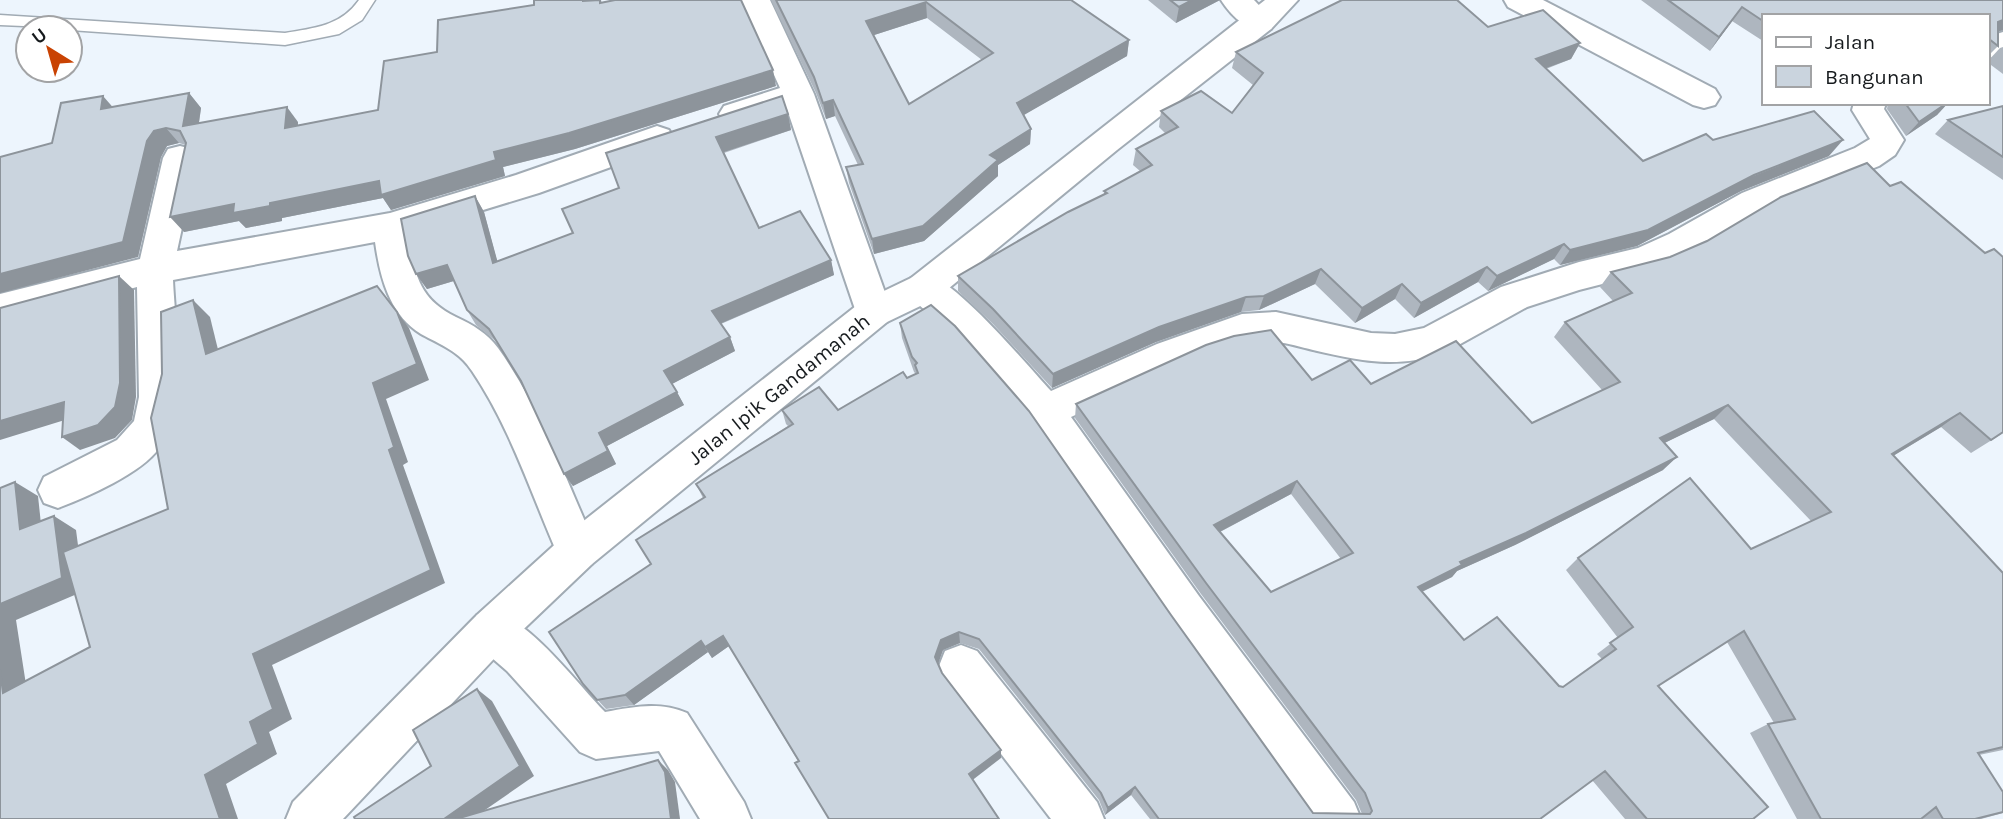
<svg xmlns="http://www.w3.org/2000/svg" width="2003" height="819" viewBox="0 0 2003 819" font-family="Karla,sans-serif">
<style>
.lines{fill:none;stroke-linecap:round;stroke-linejoin:round}
.lane-casing{stroke:#a1abb4;stroke-width:3}
.street-casing{stroke:#a1abb4;stroke-width:4}
.secondary-casing{stroke:#a1abb4;stroke-width:4}
.lane{fill:#fff;fill-rule:evenodd}
.street{fill:#fff;fill-rule:evenodd}
.secondary{fill:#fff;fill-rule:evenodd}
.wall{fill:#aeb6bf;fill-rule:evenodd}
.shaded-wall{fill:#8d949b}
.building{fill:#cad4de;stroke:#8d949b;stroke-width:2;fill-rule:evenodd}
.labels{text-anchor:middle;dominant-baseline:central;stroke-width:6;stroke-linejoin:round;paint-order:stroke}
.street-label{font-size:21px;fill:#161a1d;stroke:#fff}
</style>
<rect width="100%" height="100%" fill="#edf5fd"/>
<g class="lines">
<g class="lane-casing">
<path id="lane" d="M359,0H375L362,20L339,34L285,45L70,30V28L0,25V15L285,33C314,28 341,26 359,0Z"/>
</g>
<g class="street-casing">
<g id="street">
<polygon points="740,0 770,0 814,94 892,312 887,322 874,327 861,322 856,312 787,109 735,125 724,122 719,114 724,106 780,88"/>
<path d="M1221,0H1254L1275,22L1271,29C1250,35 1232,17 1221,0Z"/>
<polygon points="1504,0 1543,0 1715,89 1720,97 1715,105 1704,108 1693,105 1508,7"/>
<polygon points="2003,32 2003,54 1987,59 1987,37"/>
<path d="M1854,103H1886L1884,109L1904,140L1895,155L1879,166L1766,211L1693,254L1657,270L1579,290L1527,307L1444,353C1395,369 1362,361 1313,350C1301,347 1288,343 1276,342C1224,337 1121,394 1071,417L1199,596L1354,802L1361,819H1308L1169,624L1031,423L958,339L911,298L906,288L911,278C917,276 922,274 927,275C956,280 1028,366 1051,391L1157,344L1242,314L1276,312L1371,333L1395,334L1424,328L1501,287L1579,262L1638,248L1669,234L1742,193L1855,148L1870,139L1852,110Z"/>
<path d="M657,126L669,130L673,138L669,146L539,193L408,233C415,273 417,298 456,317C473,325 487,333 498,348C542,410 567,483 598,551L592,564L577,570L562,564C533,500 512,430 472,371C459,351 441,345 421,334C389,314 380,277 375,242L173,280C175,329 189,407 159,448C142,473 87,497 58,508L44,503L38,490L44,477L117,440L134,421L139,397L137,287L0,324V294L140,259L163,158L168,149L180,146L192,149L197,158L177,251L390,213L516,175Z"/>
<path d="M492,609C535,626 573,679 605,712C633,707 659,701 687,713L744,802L751,819H700L659,751L596,759L580,752L507,671L477,645L470,630L477,615Z"/>
<polygon points="961,645 977,651 1097,802 1104,819 1051,819 945,681 939,666 945,651"/>
</g>
</g>
<g class="secondary-casing">
<polygon id="secondary" points="1265,0 1298,0 1271,29 1117,150 937,298 887,322 592,564 507,645 343,819 286,819 293,802 477,615 562,538 861,302 911,278"/>
</g>
<use href="#lane" class="lane"/>
<use href="#street" class="street"/>
<use href="#secondary" class="secondary"/>
</g>
<g class="wall">
<polygon points="601,0 602,3 776,86 575,149 503,167 505,176 391,210 383,198 282,218 282,221 246,228 239,221 184,232 186,145 179,143 167,146 161,157 138,257 52,143 113,107 189,93 201,108 199,123 298,122 298,125 378,110 437,52"/>
<path d="M771,0H1071L1129,40L1127,56L1023,115L1031,129L1030,144L998,165V176L924,241L874,254L849,183L846,167L858,165L835,116L826,119L816,93ZM927,18L982,60L909,104L874,35Z"/>
<polygon points="1148,0 1220,0 1176,23"/>
<polygon points="1641,0 2003,0 2003,30 1998,32 1998,46 1987,57 1987,16 1763,16 1763,41 1732,21 1710,51"/>
<polygon points="1488,27 1580,43 1571,59 1546,69 1643,161 1713,140 1829,156 1741,191 1637,246 1560,265 1554,259 1488,291 1478,282 1414,318 1395,299 1355,323 1315,284 1259,310 1241,312 1156,342 1052,388 993,324 958,291 958,276 1104,195 1104,191 1140,171 1133,165 1136,149 1166,134 1159,127 1161,111 1232,113 1253,85 1232,68 1236,52"/>
<polygon points="2003,47 2003,74 1987,62 2000,48"/>
<polygon points="1888,103 1948,103 1937,115 1906,136 1887,109"/>
<polygon points="2003,106 2003,180 1935,134 1948,120"/>
<polygon points="788,114 791,130 724,153 759,228 831,260 834,275 721,324 730,337 735,351 672,384 684,405 607,446 616,464 573,486 564,474 521,381 497,342 476,325 467,310 454,281 427,289 416,274 475,196 484,212 497,261 573,233 619,188"/>
<path d="M1670,257L2003,433L1971,453L1941,427L1893,456L2003,573V750L1979,755L2003,792V813L1981,819H1797L1750,733L1768,724L1774,723L1727,642L1658,686L1753,819H1625L1592,780L1540,819H1150L1131,795L1105,815L1099,800L979,649L960,643L943,650L938,663L942,673L1001,750V758L798,761L729,646L712,658L708,652L634,705L606,709L583,684L651,564L703,498L696,484L788,426L786,424L782,410H838L916,374L914,372L902,338L900,323L1171,615L1313,813L1362,814L1356,800L1201,594L1075,418L1076,404L1312,380L1371,384L1532,423L1602,390L1554,337L1565,322L1613,301L1600,287L1611,272ZM1714,419L1811,521L1751,549L1578,558L1566,570L1618,638L1597,654L1602,659L1563,687L1559,686L1464,640L1422,592L1452,577L1457,571L1515,545L1663,470L1664,443ZM1291,494L1341,559L1271,592L1220,532Z"/>
</g>
<g class="shaded-wall">
<polygon points="1192,0 1220,0 1176,23 1179,7"/>
<polygon points="926,2 927,18 868,37 866,21"/>
<polygon points="1742,7 1732,21 1710,51 1719,37"/>
<polygon points="2003,20 2003,30 1987,35 1998,22"/>
<polygon points="1129,40 1127,56 1017,119 1017,103"/>
<polygon points="1580,43 1571,59 1527,75 1536,59"/>
<polygon points="773,70 776,86 575,149 503,167 505,176 391,210 383,198 282,218 282,221 246,228 239,221 184,232 170,217 234,204 270,203 494,152"/>
<polygon points="189,93 201,108 196,142 183,126"/>
<polygon points="103,96 117,112 101,109"/>
<polygon points="833,100 835,116 826,119 823,103"/>
<polygon points="1947,103 1948,103 1937,115 1906,136 1919,122"/>
<polygon points="287,107 298,122 297,143 285,128"/>
<polygon points="788,114 791,130 721,153 716,137"/>
<polygon points="166,128 179,143 167,146 161,157 138,257 0,293 0,274 147,141 154,131"/>
<polygon points="1031,129 1030,144 998,165 998,176 924,241 874,254 872,239 990,155"/>
<polygon points="1843,140 1829,156 1741,191 1637,246 1560,265 1570,250"/>
<polygon points="475,196 484,212 502,278 493,263"/>
<polygon points="1564,244 1554,259 1488,291 1497,276"/>
<polygon points="831,260 834,275 717,325 712,311"/>
<polygon points="447,265 457,280 427,289 416,274"/>
<polygon points="1487,267 1478,282 1414,318 1421,303"/>
<polygon points="1321,269 1315,284 1259,310 1264,296"/>
<polygon points="119,276 134,290 136,397 132,420 115,438 80,450 62,437"/>
<polygon points="1402,284 1395,299 1355,323 1362,308"/>
<polygon points="1246,297 1241,312 1156,342 1052,388 1053,374 1159,327"/>
<polygon points="193,300 210,317 223,370 206,354"/>
<polygon points="397,312 409,328 429,380 386,399 408,462 403,465 445,583 272,665 292,719 269,732 277,754 226,784 238,819 220,819 205,775 250,722 253,654 389,450 373,383"/>
<polygon points="730,337 735,351 670,385 664,371"/>
<polygon points="677,392 684,405 607,446 616,464 573,486 564,474 599,433"/>
<polygon points="64,402 81,415 0,440 0,421"/>
<polygon points="1728,405 1714,419 1646,452 1660,438"/>
<polygon points="1960,413 1941,427 1873,468 1892,454"/>
<polygon points="1677,457 1663,470 1515,545 1457,571 1452,577 1409,598 1418,587 1460,562"/>
<polygon points="1297,481 1291,494 1210,537 1214,525"/>
<polygon points="15,482 38,496 43,543 20,529"/>
<polygon points="54,516 76,530 84,591 16,620 29,704 3,693 0,670 0,604"/>
<polygon points="959,632 960,643 943,650 937,667 935,657 941,640"/>
<polygon points="723,636 729,646 712,658 705,647"/>
<polygon points="701,641 708,652 634,705 625,695"/>
<polygon points="477,689 492,701 534,776 472,819 444,819"/>
<polygon points="1001,750 1001,758 970,782 969,774"/>
<polygon points="658,760 668,770 675,782 680,819 671,819"/>
<polygon points="1135,787 1131,795 1105,815 1108,808"/>
</g>
<g class="building">
<polygon points="534,0 583,0 583,1 600,0 600,3 615,0 741,0 773,70 569,133 494,152 496,160 381,195 379,181 270,203 270,206 233,213 234,204 170,217 186,143 180,131 166,128 154,131 147,141 123,242 0,274 0,157 52,143 61,103 103,96 101,109 189,93 183,126 287,107 285,128 378,110 384,61 437,52 438,20 534,5"/>
<path d="M776,0H1071L1129,40L1017,103L1031,129L990,155L998,160L923,226L872,239L846,167L863,164L833,100L823,103L814,77ZM926,2L993,53L909,104L866,21Z"/>
<polygon points="1170,0 1192,0 1179,7"/>
<polygon points="1342,0 1457,0 1488,27 1543,10 1580,43 1536,59 1643,161 1706,134 1713,140 1814,111 1843,140 1754,175 1648,230 1570,250 1564,244 1497,276 1487,267 1421,303 1402,284 1362,308 1321,269 1264,296 1246,297 1159,327 1053,374 993,309 958,276 1068,212 1107,193 1104,191 1152,165 1136,149 1178,127 1161,111 1201,91 1232,113 1263,73 1236,52"/>
<polygon points="1668,0 2003,0 2003,20 1998,22 1998,46 1989,39 1987,40 1987,16 1763,16 1763,21 1742,7 1719,37"/>
<polygon points="782,96 788,114 716,137 759,228 800,211 831,260 712,311 730,337 664,371 677,392 599,433 608,451 564,474 521,381 489,329 467,310 447,265 416,274 408,256 401,219 475,196 493,263 573,233 562,209 619,188 606,153"/>
<polygon points="1905,103 1947,103 1919,122"/>
<polygon points="2003,106 2003,157 1948,120"/>
<path d="M1867,163L1890,186L1901,182L1985,253L1994,249L2003,257V432L1991,440L1960,413L1892,454L2003,573V747L1978,753L2003,792V812L1975,819H1943L1936,807L1921,819H1821L1768,724L1795,719L1744,631L1658,686L1768,807L1753,819H1647L1605,771L1540,819H1159L1135,787L1108,808L1101,793L979,639L959,632L941,640L935,657L942,673L1001,750L969,774L999,819H829L795,763L799,761L723,636L705,647L701,641L625,695L597,700L583,684L549,632L651,564L636,540L705,497L696,484L793,424L782,410L819,387L838,410L903,372L907,378L918,373L915,365L917,363L912,357L900,323L931,305L955,326L1029,411L1171,615L1313,813L1370,814L1372,811L1365,793L1206,583L1076,404L1206,345L1234,336L1271,330L1312,380L1350,360L1371,384L1456,341L1532,423L1620,382L1565,322L1632,293L1611,272L1670,257L1707,241L1781,197ZM1728,405L1831,512L1751,549L1690,478L1578,558L1633,627L1610,643L1616,649L1563,687L1559,686L1497,617L1464,640L1418,587L1462,565L1460,562L1526,533L1677,457L1660,438ZM1297,481L1353,553L1271,592L1214,525Z"/>
<polygon points="119,276 120,383 115,407 98,425 62,437 64,402 0,421 0,308"/>
<polygon points="377,286 397,312 417,364 373,383 394,447 389,450 431,570 253,654 273,709 250,722 258,744 205,775 220,819 0,819 0,670 3,693 90,647 63,552 168,509 151,418 162,374 161,312 193,300 206,354"/>
<polygon points="15,482 20,529 54,516 62,578 0,604 0,488"/>
<polygon points="477,689 520,766 444,819 355,819 354,817 431,766 413,730"/>
<polygon points="658,760 665,772 671,819 456,819"/>
</g>
<g class="labels">
<g class="street-label">
<text transform="translate(779 389) rotate(-39)">Jalan Ipik Gandamanah</text>
</g>
</g>
<rect x="1762" y="14" width="228" height="91" fill="#ffffff" stroke="#a2a3a5" stroke-width="2"/>
<rect x="1776" y="37" width="35" height="10" fill="#ffffff" stroke="#a2a3a5" stroke-width="2"/>
<text x="1825" y="49" font-size="21" fill="#161a1d">Jalan</text>
<rect x="1776" y="66" width="35" height="21" fill="#cad4de" stroke="#a2a3a5" stroke-width="2"/>
<text x="1825" y="84" font-size="21" fill="#161a1d">Bangunan</text>
<g transform="translate(49 49) rotate(323)"><circle r="33" fill="#ffffff" stroke="#a2a3a5" stroke-width="2"/>
<path d="M0-5L12 26L0 18L-12 26Z" fill="#c94303"/>
<text y="-10" font-size="19" font-weight="bold" text-anchor="middle" fill="#161a1d">U</text>
</g>
</svg>
